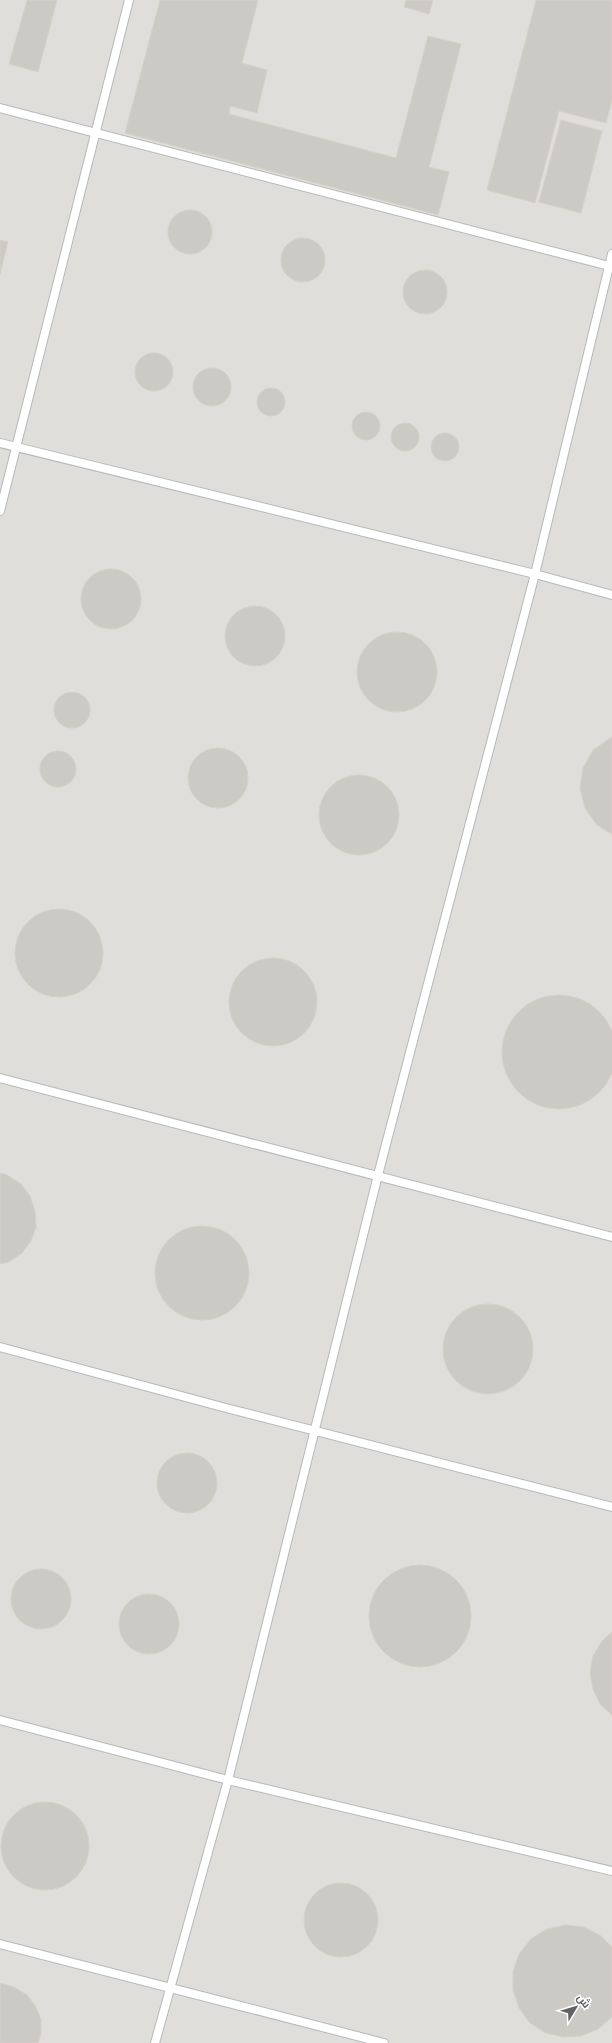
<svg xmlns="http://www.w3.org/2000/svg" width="612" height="2043" viewBox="0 0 612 2043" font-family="'Public Sans',Cairo,sans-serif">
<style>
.industrial{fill:#e0deda}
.building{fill:#cccac5;stroke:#d6d1c6}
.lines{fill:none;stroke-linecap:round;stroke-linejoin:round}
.lane-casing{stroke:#b5b8bc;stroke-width:10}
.lane{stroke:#fff;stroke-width:8}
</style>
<rect width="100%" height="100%" fill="#f1efe8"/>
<rect class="industrial" x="0" y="0" width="612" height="2043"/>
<g class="building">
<polygon points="27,0 57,0 38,72 9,64"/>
<polygon points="160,0 258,0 242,63 267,70 257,113 230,106 229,114 396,158 428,36 461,44 429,167 449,172 438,215 125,133"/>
<polygon points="406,0 433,0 429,14 404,7"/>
<polygon points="536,0 612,0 612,100 606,123 559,111 535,203 487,190"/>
<polygon points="561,120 602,131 581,213 539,202"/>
<circle cx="190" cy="232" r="22"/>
<circle cx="303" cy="260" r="22"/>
<polygon points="0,240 8,242 0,274"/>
<circle cx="425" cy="292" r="22"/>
<circle cx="154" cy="372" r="19"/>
<circle cx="212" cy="387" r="19"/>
<circle cx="271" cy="402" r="14"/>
<circle cx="366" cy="426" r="14"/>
<circle cx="405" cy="437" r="14"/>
<circle cx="445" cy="447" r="14"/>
<circle cx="111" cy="599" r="30"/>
<circle cx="255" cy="636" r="30"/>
<circle cx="397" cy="672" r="40"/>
<circle cx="72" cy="710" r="18"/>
<polygon points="612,737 612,834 597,825 585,808 580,789 583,768 593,750"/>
<circle cx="218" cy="778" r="30"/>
<circle cx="58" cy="769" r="18"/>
<circle cx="359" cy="815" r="40"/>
<circle cx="59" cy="953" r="44"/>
<circle cx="273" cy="1002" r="44"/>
<circle cx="559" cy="1052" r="57"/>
<polygon points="0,1173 7,1175 21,1184 30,1196 35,1211 36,1227 31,1241 22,1253 9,1262 0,1264"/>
<circle cx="202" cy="1273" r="47"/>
<circle cx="488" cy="1349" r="45"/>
<circle cx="187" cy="1483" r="30"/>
<circle cx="420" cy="1616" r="51"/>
<circle cx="41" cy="1599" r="30"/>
<circle cx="149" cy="1624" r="30"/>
<polygon points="612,1632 612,1715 600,1704 593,1689 590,1672 593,1656 602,1641"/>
<circle cx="45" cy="1846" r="44"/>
<circle cx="341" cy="1920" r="37"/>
<polygon points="565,1925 584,1927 601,1936 612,1947 612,2017 598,2029 581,2036 563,2037 546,2033 530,2023 519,2008 513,1990 513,1972 519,1954 531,1939 547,1929"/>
<polygon points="0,1983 14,1987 27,1995 36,2007 41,2020 41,2034 38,2043 0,2043"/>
</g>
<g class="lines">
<g class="lane-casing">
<g id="lane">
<polyline points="0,108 609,266"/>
<polyline points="0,443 535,574 612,595"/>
<polyline points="0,511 129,0"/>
<polyline points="0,1078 612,1237"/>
<polyline points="0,1347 226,1408 612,1507"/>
<polyline points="0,1720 228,1780 612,1871"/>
<polyline points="0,1944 384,2043"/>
<polyline points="155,2043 228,1780 378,1175 535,574 612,254"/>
</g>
</g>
<use href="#lane" class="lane"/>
</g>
<g transform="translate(576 2007) rotate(52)" stroke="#ffffff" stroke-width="3" paint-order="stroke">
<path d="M0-3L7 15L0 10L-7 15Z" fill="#5f6368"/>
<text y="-6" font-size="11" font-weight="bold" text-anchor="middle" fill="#5f6368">ش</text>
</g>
</svg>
